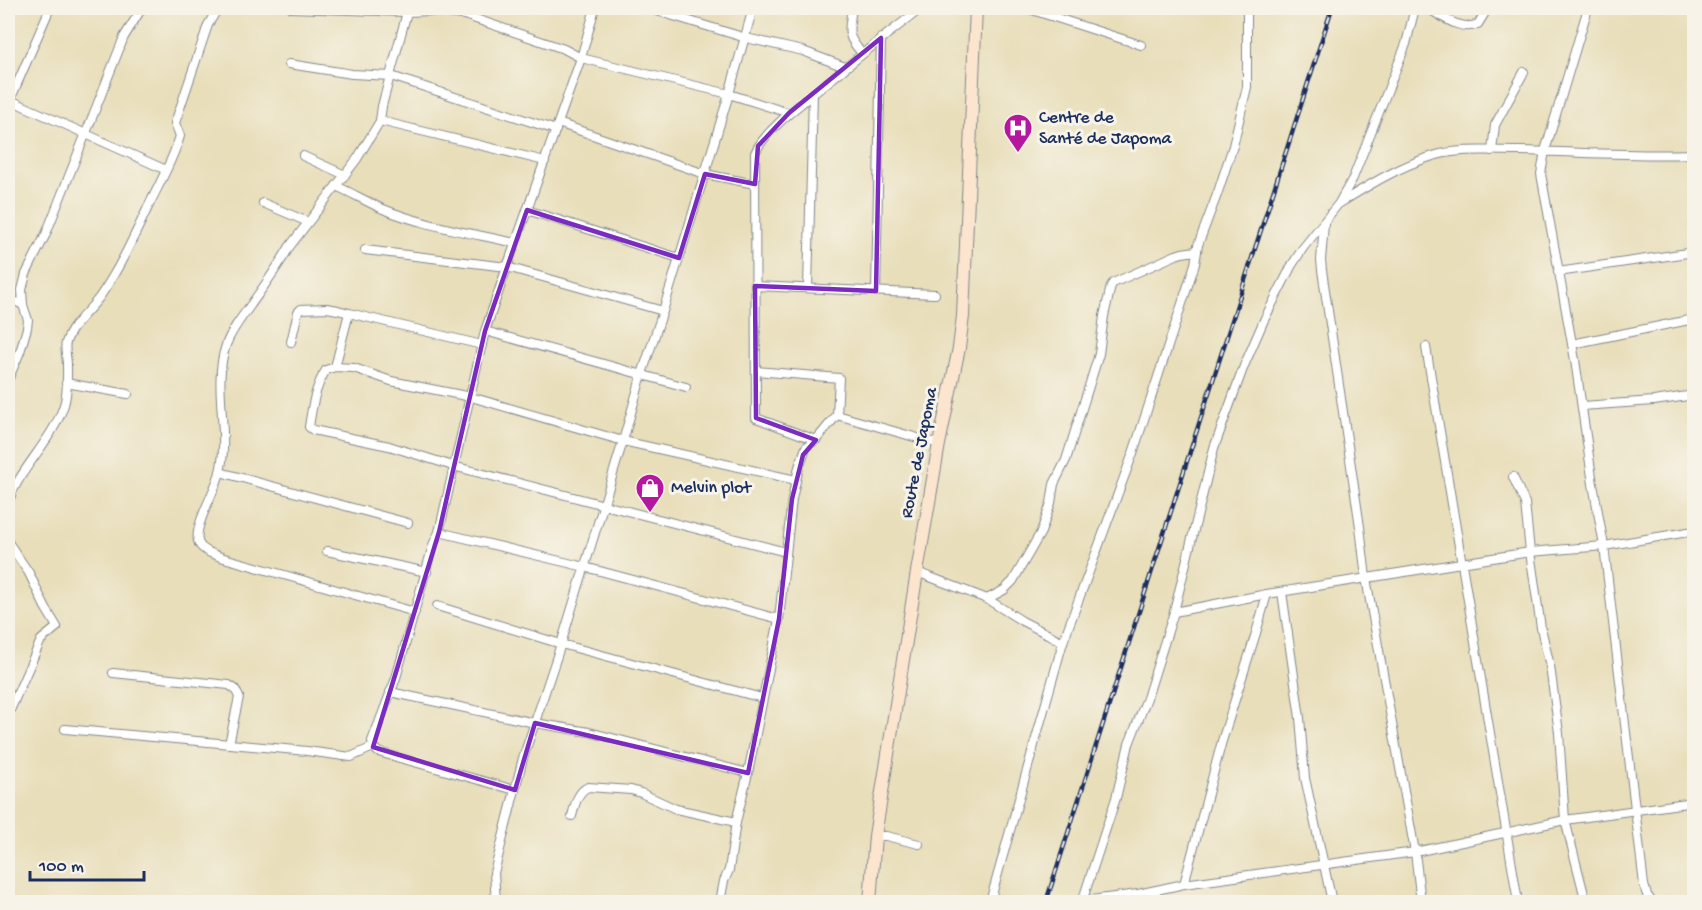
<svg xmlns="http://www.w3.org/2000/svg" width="1702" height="910" viewBox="0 0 1702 910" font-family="'Gochi Hand',sans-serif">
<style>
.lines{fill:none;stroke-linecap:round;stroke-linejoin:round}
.street-casing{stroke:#82868c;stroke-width:10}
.secondary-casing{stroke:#82868c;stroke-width:14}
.street{stroke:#fff;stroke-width:8}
.secondary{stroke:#fbe5cf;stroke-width:12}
.rail-casing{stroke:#1b2f5e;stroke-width:4.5}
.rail{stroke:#f7f3e8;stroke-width:2;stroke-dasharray:7;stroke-linecap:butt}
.marked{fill:none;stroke:#7b2cbf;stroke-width:4.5;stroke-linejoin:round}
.labels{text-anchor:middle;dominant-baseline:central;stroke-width:6;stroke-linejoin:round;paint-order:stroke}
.poi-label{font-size:18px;fill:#1b2f5e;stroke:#f7f3e8;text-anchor:start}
.street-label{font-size:18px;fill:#1b2f5e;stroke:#f7f3e8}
</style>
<rect width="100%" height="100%" fill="#f7f3e8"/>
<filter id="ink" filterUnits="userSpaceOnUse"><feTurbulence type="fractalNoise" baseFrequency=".0167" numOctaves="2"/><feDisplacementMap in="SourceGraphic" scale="12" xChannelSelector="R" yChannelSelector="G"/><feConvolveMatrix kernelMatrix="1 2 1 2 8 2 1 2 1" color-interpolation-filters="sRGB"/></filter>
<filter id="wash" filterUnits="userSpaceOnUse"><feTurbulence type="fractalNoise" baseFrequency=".008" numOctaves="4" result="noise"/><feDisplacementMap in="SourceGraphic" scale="24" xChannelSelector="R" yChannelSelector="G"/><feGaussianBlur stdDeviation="1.35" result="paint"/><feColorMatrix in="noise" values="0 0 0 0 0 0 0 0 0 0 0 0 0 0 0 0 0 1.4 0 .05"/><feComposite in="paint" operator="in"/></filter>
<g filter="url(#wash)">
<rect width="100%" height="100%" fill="#e8deba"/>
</g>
<g filter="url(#ink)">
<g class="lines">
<g class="street-casing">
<g id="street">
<polyline points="291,8 407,12 430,11 464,15 564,49 581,58 729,94 789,113"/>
<polyline points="647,8 746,38 803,51 845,67"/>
<path d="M852,8C849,31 845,35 862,53"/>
<polyline points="1026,8 1141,45"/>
<path d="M1427,8C1442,16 1461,32 1478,24L1488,8"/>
<polyline points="1588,8 1545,151 1541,174 1575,360 1593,484 1604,546 1644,885 1647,895 1652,902"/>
<path d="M407,12L382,106L380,121L357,159L290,246C278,267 264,286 250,306C241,318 231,331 226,345C212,386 230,431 220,472C216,490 194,525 198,541C200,551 216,555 224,558L415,612"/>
<polyline points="289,64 352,74 391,76 556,130"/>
<polyline points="8,99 166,170"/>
<polyline points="8,105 50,8"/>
<polyline points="380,121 545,161"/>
<polyline points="558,123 705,174 755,184"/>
<polyline points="1492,151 1495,125 1524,72"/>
<polyline points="303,156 345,175"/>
<path d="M336,186C352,193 367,202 383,209C425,226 471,233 515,243"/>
<polyline points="263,203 308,222"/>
<path d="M1340,203C1369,185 1400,166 1433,156C1457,148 1495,151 1520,151C1578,152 1636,156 1694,154"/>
<polyline points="527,210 679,258"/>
<polyline points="1324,224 1321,260 1322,270 1360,527 1366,578 1415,852 1421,902"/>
<polyline points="365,250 507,267 663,311"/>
<polyline points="1558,272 1694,252"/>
<polyline points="755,286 935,294"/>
<polyline points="808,288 813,94"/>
<polyline points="876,291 881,38"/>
<polyline points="8,298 23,305"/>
<polyline points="485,331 686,387"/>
<polyline points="291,342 298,312 301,309 327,308 338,310 349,313 482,345"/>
<polyline points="1572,344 1694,319"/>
<polyline points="1426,347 1518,902"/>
<polyline points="335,367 349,313"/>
<polyline points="8,380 20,352 27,328 28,320 23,305 22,290 26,274 46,234 124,37 142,8"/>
<polyline points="66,383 128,394"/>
<polyline points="1582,406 1654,401 1694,395"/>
<polyline points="837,415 939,444"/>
<path d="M816,440L756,418L755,153C764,132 795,109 813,94C849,65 885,35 922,8"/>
<polyline points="220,472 408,523"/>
<polyline points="1513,477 1525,503 1530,552 1541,628 1550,666 1559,733 1565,820 1586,902"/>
<path d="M8,503C20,467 52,442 64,405C68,393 67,377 67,364C66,348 62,346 72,330C80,317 93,307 101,295C121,266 135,234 150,203C161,181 173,159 180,136L175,123L208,25L218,8"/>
<polyline points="439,532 585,567 779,619"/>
<polyline points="8,542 29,573 45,607 57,627 41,640 8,715"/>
<polyline points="327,551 427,572"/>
<path d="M786,552L453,466L389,446L313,430L309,427C312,407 315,387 326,370L335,367L354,368L391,381L471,397L623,441L796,480"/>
<polyline points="917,572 987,599 1022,621 1063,642"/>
<polyline points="1282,592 1300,718 1305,778 1332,902"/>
<polyline points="987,599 1004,590 1013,581 1041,532 1051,503 1054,484 1066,460 1099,354 1104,316 1111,286 1113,283 1176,255 1182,253 1196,251"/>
<polyline points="437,606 561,644 762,698"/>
<polyline points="1174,612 1267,594 1530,552 1604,546 1694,531"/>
<polyline points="113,673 229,685 235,689 239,697 229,744"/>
<polyline points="390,692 535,723 589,732 748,773"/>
<polyline points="65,729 307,751 351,757 373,747"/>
<polyline points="515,790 378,752 373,747 372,741 396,678 433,545 439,532 485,331 507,267 581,58 595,8"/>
<path d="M572,816C575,805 577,792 588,787L631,790L641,793L676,809L736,822"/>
<polyline points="875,836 886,836 919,844"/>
<polyline points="1184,884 1222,741 1256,633 1267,594"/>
<polyline points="1083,901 1138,894 1184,884 1415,852 1565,820 1694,802"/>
<polyline points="496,902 494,873 523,758 561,644 623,441 642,374 663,311 729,94 753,8"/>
<polyline points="720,902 724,881 729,870 736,822 748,773 779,619 792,499 799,467 806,447 816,440 837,415 839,378 756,371"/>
<polyline points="990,902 1063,642 1133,453 1195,264 1198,245 1218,192 1233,146 1247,87 1247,8"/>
<polyline points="1082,902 1116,798 1129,744 1147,698 1174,612 1214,448 1244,366 1264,320 1292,265 1303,248 1339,203 1353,178 1406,44 1415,8"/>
</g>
</g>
<g class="secondary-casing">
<polyline id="secondary" points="870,902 875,836 917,572 939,444 959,348 963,316 976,8"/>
</g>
<use href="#street" class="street"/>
<use href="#secondary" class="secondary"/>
<g class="rail-casing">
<polyline id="rail" points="1046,902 1332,8"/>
</g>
<use href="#rail" class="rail"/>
</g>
</g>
<path class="marked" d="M881,38L876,291L755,286L756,418L816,440L803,455L792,499L779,619L748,773L535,723L515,790L373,747L439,532L485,331L527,210L679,258L705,174L755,184L758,146L789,113Z"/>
<defs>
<g id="hospital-pin" transform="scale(1.5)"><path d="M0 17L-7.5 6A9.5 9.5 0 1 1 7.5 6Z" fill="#b5179e" stroke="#f7f3e8"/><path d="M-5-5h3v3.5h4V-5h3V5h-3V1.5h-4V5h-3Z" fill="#fff"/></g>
<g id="shop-pin" transform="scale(1.5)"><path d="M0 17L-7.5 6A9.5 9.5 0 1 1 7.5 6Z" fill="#b5179e" stroke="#f7f3e8"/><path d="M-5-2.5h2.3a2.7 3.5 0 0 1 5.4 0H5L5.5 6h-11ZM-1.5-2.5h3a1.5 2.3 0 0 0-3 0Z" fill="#fff"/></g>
</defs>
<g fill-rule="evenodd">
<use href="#hospital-pin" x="1018" y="128"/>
<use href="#shop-pin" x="650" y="488"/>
</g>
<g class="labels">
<g class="poi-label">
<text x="1039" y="118">Centre de<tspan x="1039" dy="21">Santé de Japoma</tspan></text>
<text x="671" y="488">Melvin plot</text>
</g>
<g class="street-label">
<text transform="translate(920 453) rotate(-79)">Route de Japoma</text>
</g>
</g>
<rect width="1702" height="910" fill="none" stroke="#f7f3e8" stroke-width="30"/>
<path d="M30 871v9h114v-9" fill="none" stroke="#1b2f5e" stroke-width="3"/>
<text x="39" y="871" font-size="18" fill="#1b2f5e" stroke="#f7f3e8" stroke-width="4.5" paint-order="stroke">100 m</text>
</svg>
